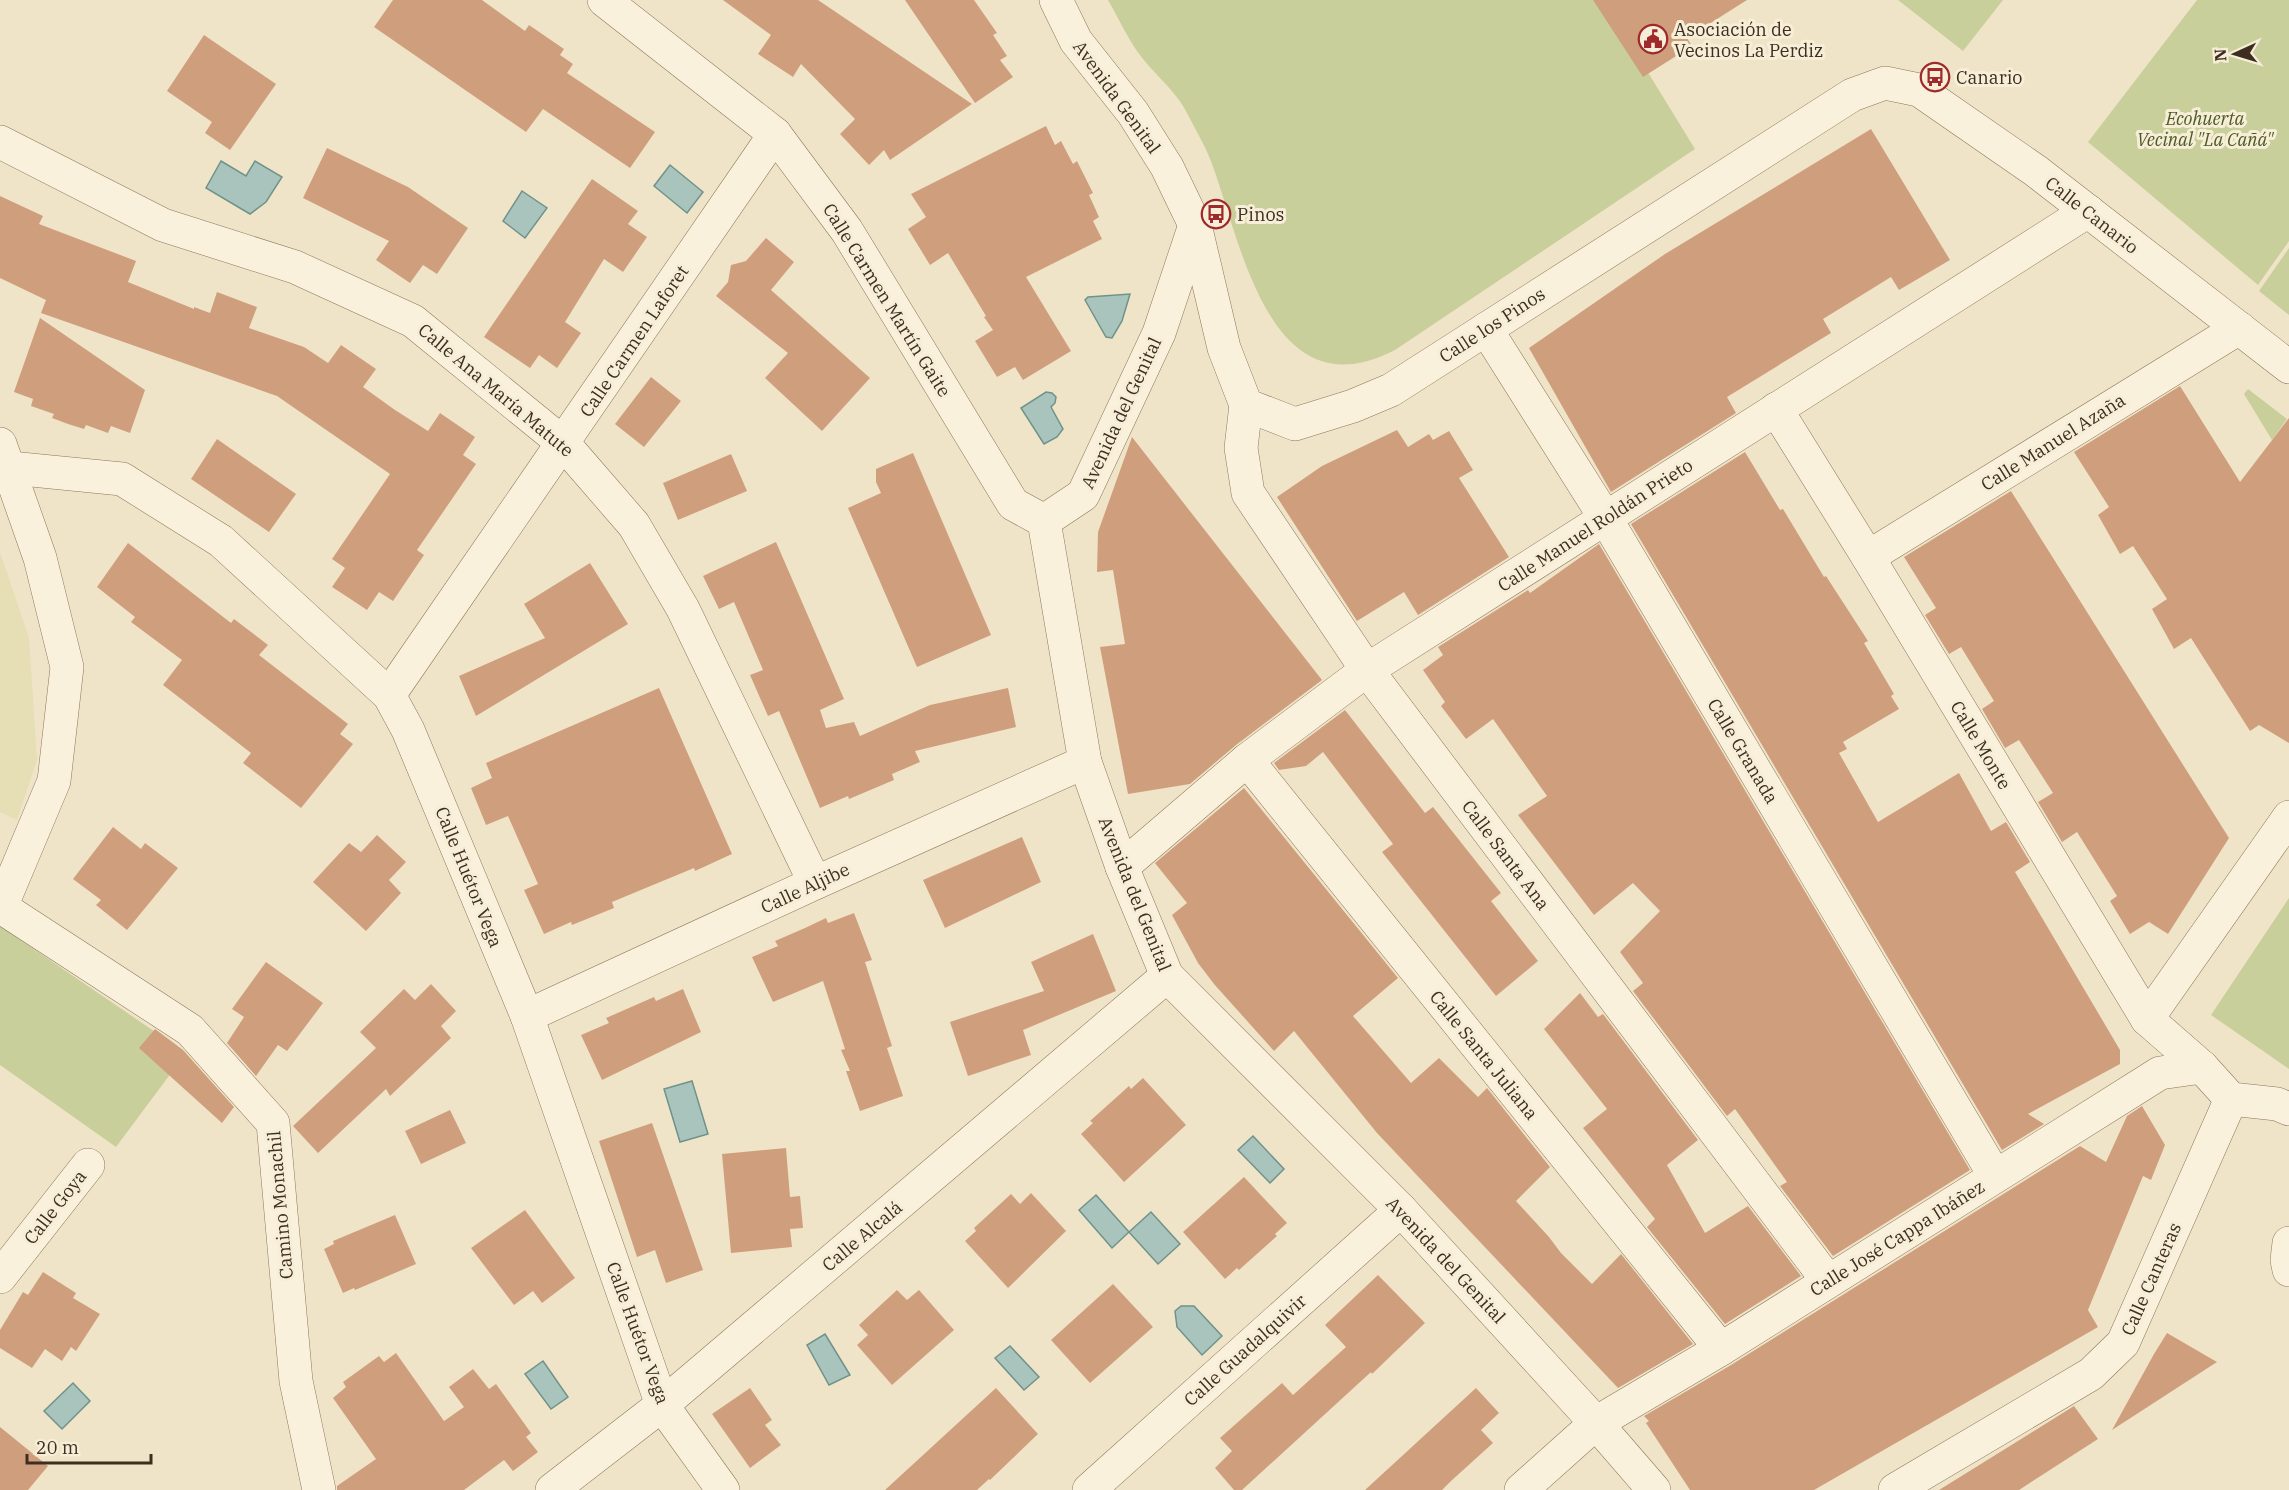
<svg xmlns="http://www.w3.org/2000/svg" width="2289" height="1490" viewBox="0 0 2289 1490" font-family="'IBM Plex Serif',serif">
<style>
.farmland{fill:#e6deb5}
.green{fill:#c9cf9b}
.water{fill:#a9c4bc;stroke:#6f938a;stroke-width:1.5}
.building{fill:#cf9f7d}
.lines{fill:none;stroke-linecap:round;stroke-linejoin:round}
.minor-casing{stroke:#8d765c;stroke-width:34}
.tertiary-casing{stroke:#8d765c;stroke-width:34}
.minor{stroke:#faf1dc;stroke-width:33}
.tertiary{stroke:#faf1dc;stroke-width:33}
.labels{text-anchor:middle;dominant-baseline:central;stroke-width:6;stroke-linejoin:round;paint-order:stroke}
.poi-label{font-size:18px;fill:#3d2e20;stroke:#f7eed8;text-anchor:start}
.street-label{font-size:18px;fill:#3d2e20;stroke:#f7eed8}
.park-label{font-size:18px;font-style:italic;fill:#4d5a26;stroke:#f7eed8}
</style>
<rect width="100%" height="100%" fill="#f0e4c8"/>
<polygon class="farmland" points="0,552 29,638 37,760 17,820 0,812"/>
<g class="green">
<path d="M1108,0H1639L1614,17L1695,149L1395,350C1270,415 1242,245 1212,164C1206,147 1196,131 1188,115C1177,91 1152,73 1137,51C1126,35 1118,17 1108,0Z"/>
<polygon points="1898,0 2003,0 1963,51"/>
<polygon points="2197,0 2289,0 2289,241 2258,285 2088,142"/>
<polygon points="2289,248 2289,315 2259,291"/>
<polygon points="2248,389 2287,419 2272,440 2244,394"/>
<polygon points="2289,898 2289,1069 2211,1015"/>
<polygon points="0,926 186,1053 116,1147 0,1065"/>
</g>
<g class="water">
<polygon points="221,161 246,176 255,161 282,177 266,202 250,214 206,188"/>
<polygon points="670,165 703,192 687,213 654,186"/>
<polygon points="522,191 547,208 525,238 503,221"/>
<polygon points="1130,294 1122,321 1112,338 1106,337 1085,300 1088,297"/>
<polygon points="1046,392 1052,393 1056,397 1055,403 1051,407 1063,429 1057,437 1044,444 1021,408"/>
<polygon points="692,1081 708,1134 680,1142 664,1089"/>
<polygon points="1253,1136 1284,1169 1270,1183 1238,1150"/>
<polygon points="1096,1195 1129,1232 1151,1212 1180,1244 1158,1264 1129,1232 1112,1248 1079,1210"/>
<polygon points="1181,1306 1194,1306 1222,1336 1202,1355 1177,1327 1175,1311"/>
<polygon points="825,1334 850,1375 829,1385 807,1345"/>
<polygon points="1010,1346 1039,1377 1024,1390 995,1358"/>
<polygon points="543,1361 568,1397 551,1409 525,1374"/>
<polygon points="73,1383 90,1401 62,1429 44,1411"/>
</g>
<g class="building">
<polygon points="393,0 482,0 525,31 529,25 564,49 560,55 573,64 567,73 655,132 630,168 543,109 526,132 374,27"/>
<polygon points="723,0 818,0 972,104 890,160 884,150 869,165 840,134 855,119 801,64 793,77 758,54 771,35"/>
<polygon points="905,0 974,0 997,33 993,35 1007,56 1000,60 1013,77 975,103"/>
<polygon points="1593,0 1747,0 1687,38 1692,46 1643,77"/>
<polygon points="204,35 276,84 230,150 205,133 212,122 167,91"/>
<polygon points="1046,126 1055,145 1061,141 1073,164 1077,161 1093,193 1089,195 1099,217 1093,221 1102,239 1026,277 1071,351 1023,380 1015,367 997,377 975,341 993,330 984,317 986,316 948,253 930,265 908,229 926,217 911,194"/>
<polygon points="1871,129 1950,260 1899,290 1891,277 1823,319 1831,333 1727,397 1736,413 1611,492 1529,348 1665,254"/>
<polygon points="327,148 408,187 468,228 437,274 423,265 410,283 376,260 389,241 303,198"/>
<polygon points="592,179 638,211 628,224 647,237 623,272 604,259 565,322 581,333 557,368 539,355 530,368 484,337"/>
<polygon points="0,196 43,216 39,224 136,261 128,282 194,309 194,307 210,313 217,292 257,307 249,328 304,347 328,363 341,345 376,369 363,387 395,410 428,431 440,413 475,437 463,455 476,464 417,550 424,555 393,601 379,592 367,610 349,598 332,587 345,568 332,559 390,474 277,396 41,313 46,300 0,278"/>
<polygon points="766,238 794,262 771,290 870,378 822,431 765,378 788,353 716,296 728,282 731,265 746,261"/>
<polygon points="40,318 145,390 130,433 111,426 108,433 86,425 84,429 68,424 52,418 54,414 31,406 33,399 14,392"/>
<polygon points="651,377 681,401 644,447 615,424"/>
<polygon points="2180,386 2240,482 2289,418 2289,743 2259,725 2250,731 2191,638 2174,649 2152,609 2167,599 2133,546 2120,554 2098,515 2109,507 2074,452"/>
<polygon points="1397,430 1408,447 1429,434 1433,440 1449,431 1473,470 1459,478 1509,557 1418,615 1404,592 1357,621 1277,497 1322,466"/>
<polygon points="1132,437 1322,680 1236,745 1190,784 1128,794 1100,647 1125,644 1113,570 1097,572 1098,532"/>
<polygon points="217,439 296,494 269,532 191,479"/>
<polygon points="1745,452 1780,510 1783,509 1824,577 1826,576 1868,641 1864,643 1894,694 1891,696 1899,709 1843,742 1847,749 1839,753 1878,822 1959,773 1991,831 2006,822 2030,862 2015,872 2120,1050 2120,1064 2028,1114 2044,1124 2002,1150 1631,524"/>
<polygon points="913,453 991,635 917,667 848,508 881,493 876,482 876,469"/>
<polygon points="731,454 747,491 678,520 663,483"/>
<polygon points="2011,491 2229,838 2168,934 2149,922 2130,934 2110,901 2117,896 2077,832 2062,842 2038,802 2053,793 2019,740 2005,748 1982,709 1994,701 1961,647 1949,654 1925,615 1936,608 1904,557"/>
<polygon points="776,542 844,699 820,710 826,728 854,722 860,736 930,705 1008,688 1016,727 915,751 920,762 892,774 894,780 849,799 848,796 820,808 779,711 768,716 750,675 763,670 734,602 719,609 703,576"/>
<polygon points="128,543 231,623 234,619 268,645 259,655 348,724 340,734 353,744 301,808 243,763 251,753 163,685 182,660 131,622 135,617 97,587"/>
<polygon points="1599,544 1970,1170 1833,1256 1780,1186 1787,1182 1735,1109 1727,1116 1633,991 1643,983 1620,952 1660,911 1633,883 1594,915 1518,815 1547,796 1493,719 1466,739 1441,706 1445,702 1423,670 1443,655 1438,647 1528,590 1530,593"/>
<polygon points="590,563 628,624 476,716 459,676 545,638 524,604"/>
<polygon points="659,688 732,854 695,871 694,868 612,902 614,908 572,925 571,922 544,934 524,890 538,884 508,816 486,825 471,788 492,778 486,763"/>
<polygon points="1345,710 1425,813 1433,807 1501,893 1491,901 1538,961 1496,996 1382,852 1393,844 1323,752 1306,766 1279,770 1274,763"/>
<polygon points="1244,788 1398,978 1353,1016 1411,1083 1439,1058 1478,1097 1487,1088 1550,1167 1516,1201 1549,1237 1561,1253 1592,1284 1621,1254 1693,1344 1618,1388 1377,1133 1294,1031 1274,1051 1214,984 1198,963 1172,915 1187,903 1155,863"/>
<polygon points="113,827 141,849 145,843 178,868 127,930 96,905 101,900 73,879"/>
<polygon points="377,835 406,862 389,880 401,893 366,931 313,882 349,843 361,852"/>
<polygon points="1022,837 1041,882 945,928 923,880"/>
<polygon points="854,913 872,960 865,962 892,1046 887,1048 903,1096 860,1111 846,1071 850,1071 841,1050 845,1049 823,981 773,1002 752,957 778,946 775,941 805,928 826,918 828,923"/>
<polygon points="1093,934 1116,991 1023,1030 1031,1055 968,1076 950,1022 1044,991 1031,962"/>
<polygon points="266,962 323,1003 287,1051 278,1045 256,1076 227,1043 244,1017 232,1009"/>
<polygon points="431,984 456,1011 441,1026 451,1038 390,1096 386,1089 318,1153 293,1126 376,1048 360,1032 404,989 415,1000"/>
<polygon points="683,989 701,1032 602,1080 581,1035 609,1023 606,1018 654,997 656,1001"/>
<polygon points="1580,993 1598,1017 1603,1014 1698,1140 1667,1165 1705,1233 1748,1206 1801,1276 1725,1324 1647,1227 1655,1219 1583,1128 1607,1109 1544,1029"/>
<polygon points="155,1029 183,1050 234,1107 222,1123 139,1048"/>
<polygon points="1143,1078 1186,1125 1124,1182 1081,1134 1093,1123 1090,1121 1129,1086 1131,1089"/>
<polygon points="2142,1106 2165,1145 2151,1180 2143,1176 2088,1310 2098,1327 1814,1490 1690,1490 1646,1423 1649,1421 1644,1416 1731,1365 2080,1146 2106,1162 2127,1116"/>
<polygon points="450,1110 466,1143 421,1164 405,1131"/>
<polygon points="652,1123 703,1270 666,1283 655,1250 637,1257 599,1141"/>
<polygon points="786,1148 790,1197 800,1196 803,1228 790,1229 792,1247 731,1253 722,1154"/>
<polygon points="1244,1177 1287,1223 1275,1234 1277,1236 1239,1270 1237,1268 1225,1279 1183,1232"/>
<polygon points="1031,1193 1066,1231 1008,1288 965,1241 976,1231 974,1228 1011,1194 1020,1204"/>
<polygon points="525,1210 575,1278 542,1303 533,1291 514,1305 471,1248"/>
<polygon points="395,1215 416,1264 355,1290 354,1288 343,1293 324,1249 334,1244 333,1241"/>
<polygon points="43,1272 76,1293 73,1298 100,1314 76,1351 71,1347 62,1361 45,1349 32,1368 0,1348 0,1330 23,1292 28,1295"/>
<polygon points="1378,1275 1425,1323 1372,1374 1371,1372 1242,1490 1234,1490 1215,1468 1232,1451 1220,1438 1282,1383 1293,1395 1346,1347 1325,1325"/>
<polygon points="1113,1284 1153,1327 1090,1383 1051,1340"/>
<polygon points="897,1290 907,1300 919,1290 954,1330 892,1385 857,1345 868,1335 859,1325"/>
<polygon points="2167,1333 2217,1362 2112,1430 2154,1354"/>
<polygon points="396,1353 444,1421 464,1407 449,1387 473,1369 489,1389 496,1384 531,1433 526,1437 538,1452 513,1471 504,1460 464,1490 337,1490 337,1486 376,1459 333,1398 346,1387 343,1382 379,1356 384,1362"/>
<polygon points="750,1388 772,1420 765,1425 781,1445 750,1468 712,1414"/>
<polygon points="996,1388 1038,1434 990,1480 989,1479 977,1490 885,1490"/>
<polygon points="1476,1388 1499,1413 1481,1430 1493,1443 1451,1481 1442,1490 1365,1490"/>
<polygon points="2074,1406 2098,1439 2019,1490 1939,1490"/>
<polygon points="0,1427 48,1466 28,1490 0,1490"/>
</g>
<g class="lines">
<g class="minor-casing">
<g id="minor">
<polyline points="604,0 775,134 847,231 1013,504 1044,521"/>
<polyline points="0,142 163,225 295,267 413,321 563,443 634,525 683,609 815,883"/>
<polyline points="1486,329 1606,519 1995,1176"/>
<polyline points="1246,405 1241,448 1248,493 1367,670 1828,1281"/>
<polyline points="1776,409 1868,557 2147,1019 2202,1067 2231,1099 2277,1104 2289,1109"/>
<polyline points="0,444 40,558 67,667 54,781 1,907 190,1030 273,1123 296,1381 319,1490"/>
<polyline points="0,467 122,479 221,541 389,695 408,730 527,1016 662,1405 723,1490"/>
<polyline points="1044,521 1085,762 1122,867 1167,976 1401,1210 1596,1423 1654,1490"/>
<polyline points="1044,521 1083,495 1159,333 1195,225"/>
<polyline points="1868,557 2239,328"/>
<polyline points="389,695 775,134"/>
<polyline points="1247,760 1721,1349"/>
<polyline points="1122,867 1247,760 1367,670 2088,211"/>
<polyline points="527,1016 815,883 1085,762"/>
<polyline points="2147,1019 2289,817"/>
<polyline points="2289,1243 2287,1260 2289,1270"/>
<polyline points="0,1277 88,1165"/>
<polyline points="552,1490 662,1405 1167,976"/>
<polyline points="1089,1490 1401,1210"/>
<polyline points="1521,1490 1596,1423 1721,1349 2160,1073 2202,1067"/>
<polyline points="1895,1490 2091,1374 2123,1343 2231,1099"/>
</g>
</g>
<g class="tertiary-casing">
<polyline id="tertiary" points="1056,0 1076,41 1133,113 1167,167 1195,225 1224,348 1246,405 1295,424 1353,406 1391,390 1852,95 1885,83 1919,90 2036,171 2289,367"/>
</g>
<use href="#minor" class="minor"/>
<use href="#tertiary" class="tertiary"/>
</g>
<defs>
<g id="civic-ring" transform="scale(1.5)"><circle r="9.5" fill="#f7eed8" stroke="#9e2a2b" stroke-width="1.5"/><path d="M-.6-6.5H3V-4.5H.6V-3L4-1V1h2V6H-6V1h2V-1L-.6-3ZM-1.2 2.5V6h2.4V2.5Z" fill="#9e2a2b"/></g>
<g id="bus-ring" transform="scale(1.5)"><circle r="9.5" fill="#f7eed8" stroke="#9e2a2b" stroke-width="1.5"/><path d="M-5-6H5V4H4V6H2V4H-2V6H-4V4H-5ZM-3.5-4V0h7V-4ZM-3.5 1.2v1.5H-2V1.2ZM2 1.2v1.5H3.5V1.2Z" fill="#9e2a2b"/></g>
</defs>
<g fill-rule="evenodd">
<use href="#civic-ring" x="1653" y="39"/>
<use href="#bus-ring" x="1935" y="77"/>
<use href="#bus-ring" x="1216" y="214"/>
</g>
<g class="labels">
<g class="poi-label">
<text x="1674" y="29">Asociación de<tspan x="1674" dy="21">Vecinos La Perdiz</tspan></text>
<text x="1956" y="77">Canario</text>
<text x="1237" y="214">Pinos</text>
</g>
<g class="street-label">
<text transform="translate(1117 97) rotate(54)">Avenida Genital</text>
<text transform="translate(2092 215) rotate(38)">Calle Canario</text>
<text transform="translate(887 300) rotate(58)">Calle Carmen Martín Gaite</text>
<text transform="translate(1492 325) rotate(-33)">Calle los Pinos</text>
<text transform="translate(634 341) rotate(-56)">Calle Carmen Laforet</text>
<text transform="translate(496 390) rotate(40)">Calle Ana María Matute</text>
<text transform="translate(1121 413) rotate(-65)">Avenida del Genital</text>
<text transform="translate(2053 442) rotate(-32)">Calle Manuel Azaña</text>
<text transform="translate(1595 525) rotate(-33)">Calle Manuel Roldán Prieto</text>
<text transform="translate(1981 745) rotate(59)">Calle Monte</text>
<text transform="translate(1743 751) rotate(59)">Calle Granada</text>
<text transform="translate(1506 855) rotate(53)">Calle Santa Ana</text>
<text transform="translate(469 877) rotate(68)">Calle Huétor Vega</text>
<text transform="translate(805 888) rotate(-25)">Calle Aljibe</text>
<text transform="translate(1135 894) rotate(68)">Avenida del Genital</text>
<text transform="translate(1484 1055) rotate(51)">Calle Santa Juliana</text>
<text transform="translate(280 1205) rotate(-95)">Camino Monachil</text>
<text transform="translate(55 1207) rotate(-52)">Calle Goya</text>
<text transform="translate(862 1236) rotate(-40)">Calle Alcalá</text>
<text transform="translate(1897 1238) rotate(-32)">Calle José Cappa Ibáñez</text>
<text transform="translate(1446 1260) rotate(47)">Avenida del Genital</text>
<text transform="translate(2151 1279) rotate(-66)">Calle Canteras</text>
<text transform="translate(638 1333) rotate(70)">Calle Huétor Vega</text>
<text transform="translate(1245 1350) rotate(-42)">Calle Guadalquivir</text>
</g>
<g class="park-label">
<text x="2205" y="118">Ecohuerta<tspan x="2205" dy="21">Vecinal "La Cañá"</tspan></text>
</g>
</g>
<g transform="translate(2235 54) rotate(266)" stroke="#f7eed8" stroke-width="4.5" paint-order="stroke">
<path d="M0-4.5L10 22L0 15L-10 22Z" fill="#3d2e20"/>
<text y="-9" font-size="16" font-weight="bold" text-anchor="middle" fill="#3d2e20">N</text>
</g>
<path d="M27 1454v9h124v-9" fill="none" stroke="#3d2e20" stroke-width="3"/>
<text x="36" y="1454" font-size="18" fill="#3d2e20" stroke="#f7eed8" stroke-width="4.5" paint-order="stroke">20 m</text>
</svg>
